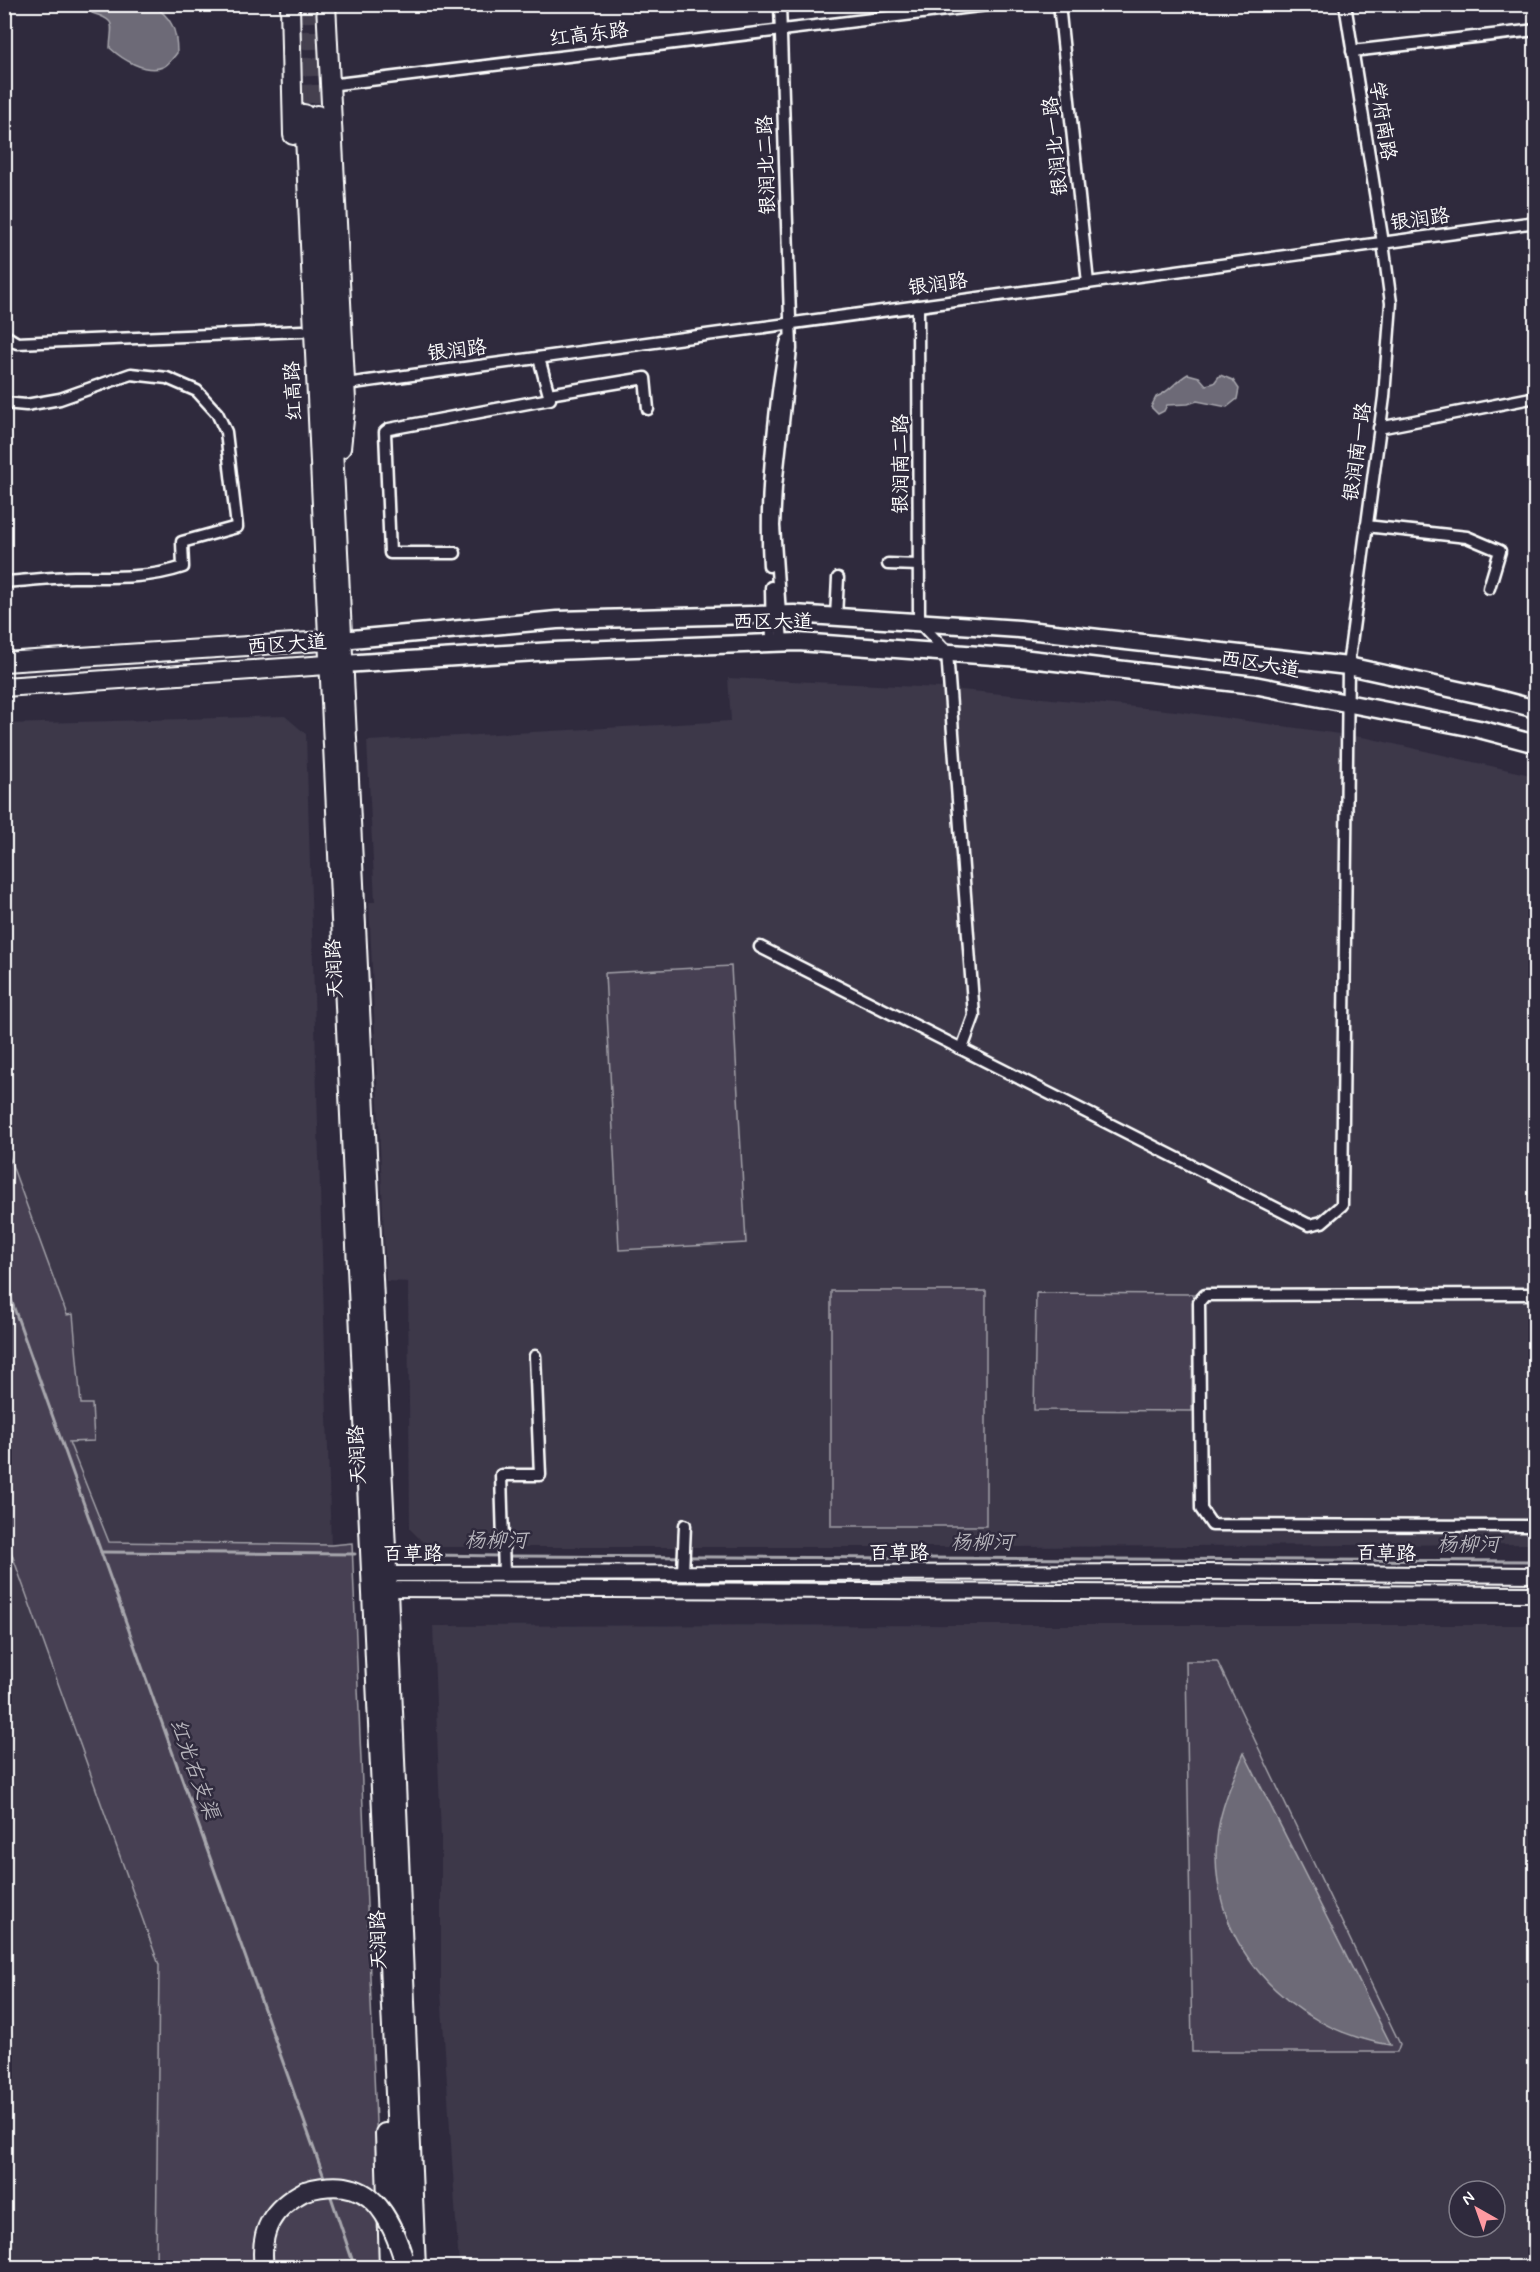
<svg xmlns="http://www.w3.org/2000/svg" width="1540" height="2272" viewBox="0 0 1540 2272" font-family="Mynerve,'LXGW WenKai TC',sans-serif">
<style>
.built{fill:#3c3749;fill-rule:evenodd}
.green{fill:#464152;stroke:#a2a0a8;stroke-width:1.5}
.water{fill:#6d6a77;stroke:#a7a6ad;stroke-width:1.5}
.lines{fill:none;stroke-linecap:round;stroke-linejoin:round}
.stream{stroke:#a7a6ad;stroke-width:3}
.primary-tunnel{stroke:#443f50;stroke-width:18;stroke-dasharray:18 9;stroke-linecap:butt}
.minor-casing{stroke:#fff;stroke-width:15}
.tertiary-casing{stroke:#fff;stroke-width:18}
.secondary-casing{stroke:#fff;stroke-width:21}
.primary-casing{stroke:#fff;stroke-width:22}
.minor{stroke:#2f2a3d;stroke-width:10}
.tertiary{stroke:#2f2a3d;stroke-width:14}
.secondary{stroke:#2f2a3d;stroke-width:16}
.primary{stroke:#2f2a3d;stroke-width:18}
.primary-bridge-casing{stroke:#fff;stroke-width:22;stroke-linecap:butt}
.primary-bridge{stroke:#2f2a3d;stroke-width:18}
.labels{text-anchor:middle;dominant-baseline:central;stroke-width:5;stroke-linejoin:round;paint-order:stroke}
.street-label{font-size:20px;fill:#fff;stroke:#2f2a3d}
.water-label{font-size:21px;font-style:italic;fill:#b6b4bb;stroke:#2f2a3d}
</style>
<rect width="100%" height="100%" fill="#2f2a3d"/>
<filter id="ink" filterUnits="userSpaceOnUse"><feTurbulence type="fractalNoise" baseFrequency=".0167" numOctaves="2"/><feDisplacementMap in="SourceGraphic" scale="12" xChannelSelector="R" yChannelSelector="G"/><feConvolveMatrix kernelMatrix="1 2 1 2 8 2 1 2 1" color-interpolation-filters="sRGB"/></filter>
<g filter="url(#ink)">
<g class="built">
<polygon points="728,678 941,688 1176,711 1368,738 1535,776 1535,1544 1022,1547 428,1547 410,1529 408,1282 386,1281 369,902 375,902 367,741 731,721"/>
<polygon points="285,716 306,734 331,1545 109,1543 69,1441 94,1440 91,1404 81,1404 73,1314 67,1315 5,1146 5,724"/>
<polygon points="4,1535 159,1965 156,2267 5,2267"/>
<path d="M960,1625H1535V2267H459L441,1991V1839L433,1626ZM1459,2191H1495V2227H1459Z"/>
</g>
<g class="green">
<polygon points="731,966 746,1243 619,1250 605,973"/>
<polygon points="5,1146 67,1315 73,1314 81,1404 92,1404 94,1441 69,1442 109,1542 331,1545 352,1543 382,2267 156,2267 159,1965 5,1535"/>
<rect x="831" y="1291" width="155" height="235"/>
<polygon points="1036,1293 1193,1294 1192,1411 1034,1410"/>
<polygon points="1186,1661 1217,1661 1400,2044 1397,2052 1192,2052"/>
</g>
<g class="water">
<path d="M151,4C172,17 177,30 177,53C173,58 168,65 163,67C145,74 122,59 110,48C111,24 118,21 92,13L89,5Z"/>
<path d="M1188,374L1199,377L1206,385L1214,383L1220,375L1233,380L1239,389L1237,399L1227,407L1197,401L1188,404L1167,405L1164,411L1158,414L1151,407L1156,397C1170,392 1174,382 1188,374Z"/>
<path d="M1244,1753L1391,2045C1287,2030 1202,1939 1218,1830C1222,1804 1234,1778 1244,1753Z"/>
</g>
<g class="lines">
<g class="stream">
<polyline points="4,1280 325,2180"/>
<polyline points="101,1552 355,1554"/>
<polyline points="429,1555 500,1556"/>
<polyline points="506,1556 1536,1561"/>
<polyline points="330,2194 355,2268"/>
</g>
<g class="primary-tunnel">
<polyline points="300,4 304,114"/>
<polyline points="313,4 317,115"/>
</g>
<g class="minor-casing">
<g id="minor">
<polyline points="780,4 791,349 776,487 774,526 782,643"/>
<polyline points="1059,4 1088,283"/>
<polyline points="1352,51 1536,30"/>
<polyline points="329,85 996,4"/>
<polyline points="918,306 919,622 947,652 974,1016 963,1046 959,1048"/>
<polyline points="4,335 17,343 302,331"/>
<polyline points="346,384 1536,222"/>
<polyline points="549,394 645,378 648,409"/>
<path d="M4,403L26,405L60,399L131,374L167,378L197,391L217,413L226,432L237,527L182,542L183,567C148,579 111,577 74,577C51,577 27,581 4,582"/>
<polyline points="1379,428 1536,397"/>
<polyline points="1366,526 1467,537 1500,551 1489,588"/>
<polyline points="455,553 390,553 385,432 389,429 550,399 539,358"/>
<polyline points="888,564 919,565"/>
<path d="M769,566C766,517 769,475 774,427C777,397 780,368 787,340"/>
<polyline points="771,587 772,643"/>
<polyline points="836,617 838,578"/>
<polyline points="760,947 1309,1225 1322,1222 1342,1205 1348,666 1384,397 1391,303 1383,243 1345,4"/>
<polyline points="1536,1294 1205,1295 1199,1302 1201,1509 1212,1525 1536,1526"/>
<polyline points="683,1573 685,1525"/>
<polyline points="504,1574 501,1475 540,1475 535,1356"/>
</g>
</g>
<g class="tertiary-casing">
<g id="tertiary">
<polyline points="380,1574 1205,1572 1536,1575"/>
<polyline points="380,1589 1536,1594"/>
</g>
</g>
<g class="secondary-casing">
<g id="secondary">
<polyline points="341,640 557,620 794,614 1019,629 1348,666 1490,697 1536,709"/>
<polyline points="343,664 553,651 798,642 1021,658 1254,685 1479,729 1536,744"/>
</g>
</g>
<g class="primary-casing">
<g id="primary">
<polyline points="290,4 293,135"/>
<polyline points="326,4 346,401 341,448"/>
<polyline points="304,114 403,2268"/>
<polyline points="317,115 388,1590 416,2268"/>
<polyline points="4,662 340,640"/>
<polyline points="4,687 341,664"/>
<polyline points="385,2133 389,2268"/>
<path d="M264,2268C259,2230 272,2208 305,2191"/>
</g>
</g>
<use href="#minor" class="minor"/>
<use href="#tertiary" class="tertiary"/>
<use href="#secondary" class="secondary"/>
<use href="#primary" class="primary"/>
<g class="primary-bridge-casing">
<path id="primary-bridge" d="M305,2191C364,2174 386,2204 403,2257"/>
</g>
<use href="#primary-bridge" class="primary-bridge"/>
</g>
</g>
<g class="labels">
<g class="street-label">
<text transform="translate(589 35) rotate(-7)">红高东路</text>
<text transform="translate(1382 121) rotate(81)">学府南路</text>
<text transform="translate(1056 146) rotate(-96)">银润北一路</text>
<text transform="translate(767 165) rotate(-92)">银润北二路</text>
<text transform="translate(1420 220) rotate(-8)">银润路</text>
<text transform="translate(938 285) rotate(-8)">银润路</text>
<text transform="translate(457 351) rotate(-7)">银润路</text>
<text transform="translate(294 391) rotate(-93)">红高路</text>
<text transform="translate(1358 452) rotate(-82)">银润南一路</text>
<text transform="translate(901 464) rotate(-90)">银润南二路</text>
<text x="773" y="622">西区大道</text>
<text transform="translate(287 645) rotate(-4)">西区大道</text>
<text transform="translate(1260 665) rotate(9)">西区大道</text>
<text transform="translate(335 969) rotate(-93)">天润路</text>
<text transform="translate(358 1455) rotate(-93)">天润路</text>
<text x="899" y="1553">百草路</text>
<text x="413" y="1554">百草路</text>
<text transform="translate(1386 1554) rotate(1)">百草路</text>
<text transform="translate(379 1940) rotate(-92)">天润路</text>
</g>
<g class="water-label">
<text x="496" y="1541">杨柳河</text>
<text x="982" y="1543">杨柳河</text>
<text x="1468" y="1545">杨柳河</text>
<text transform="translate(194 1769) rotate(70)">红光右支渠</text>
</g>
</g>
<rect width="1540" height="2272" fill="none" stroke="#2f2a3d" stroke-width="24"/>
<rect x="12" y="12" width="1516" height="2248" fill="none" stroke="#fff" stroke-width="2" filter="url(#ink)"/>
<g transform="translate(1477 2209) rotate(320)"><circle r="28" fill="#2f2a3d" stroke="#827f8b" stroke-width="1.5"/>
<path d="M0-4.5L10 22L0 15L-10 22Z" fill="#ff9aa2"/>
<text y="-9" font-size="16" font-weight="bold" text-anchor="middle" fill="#ffffff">N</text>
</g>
</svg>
